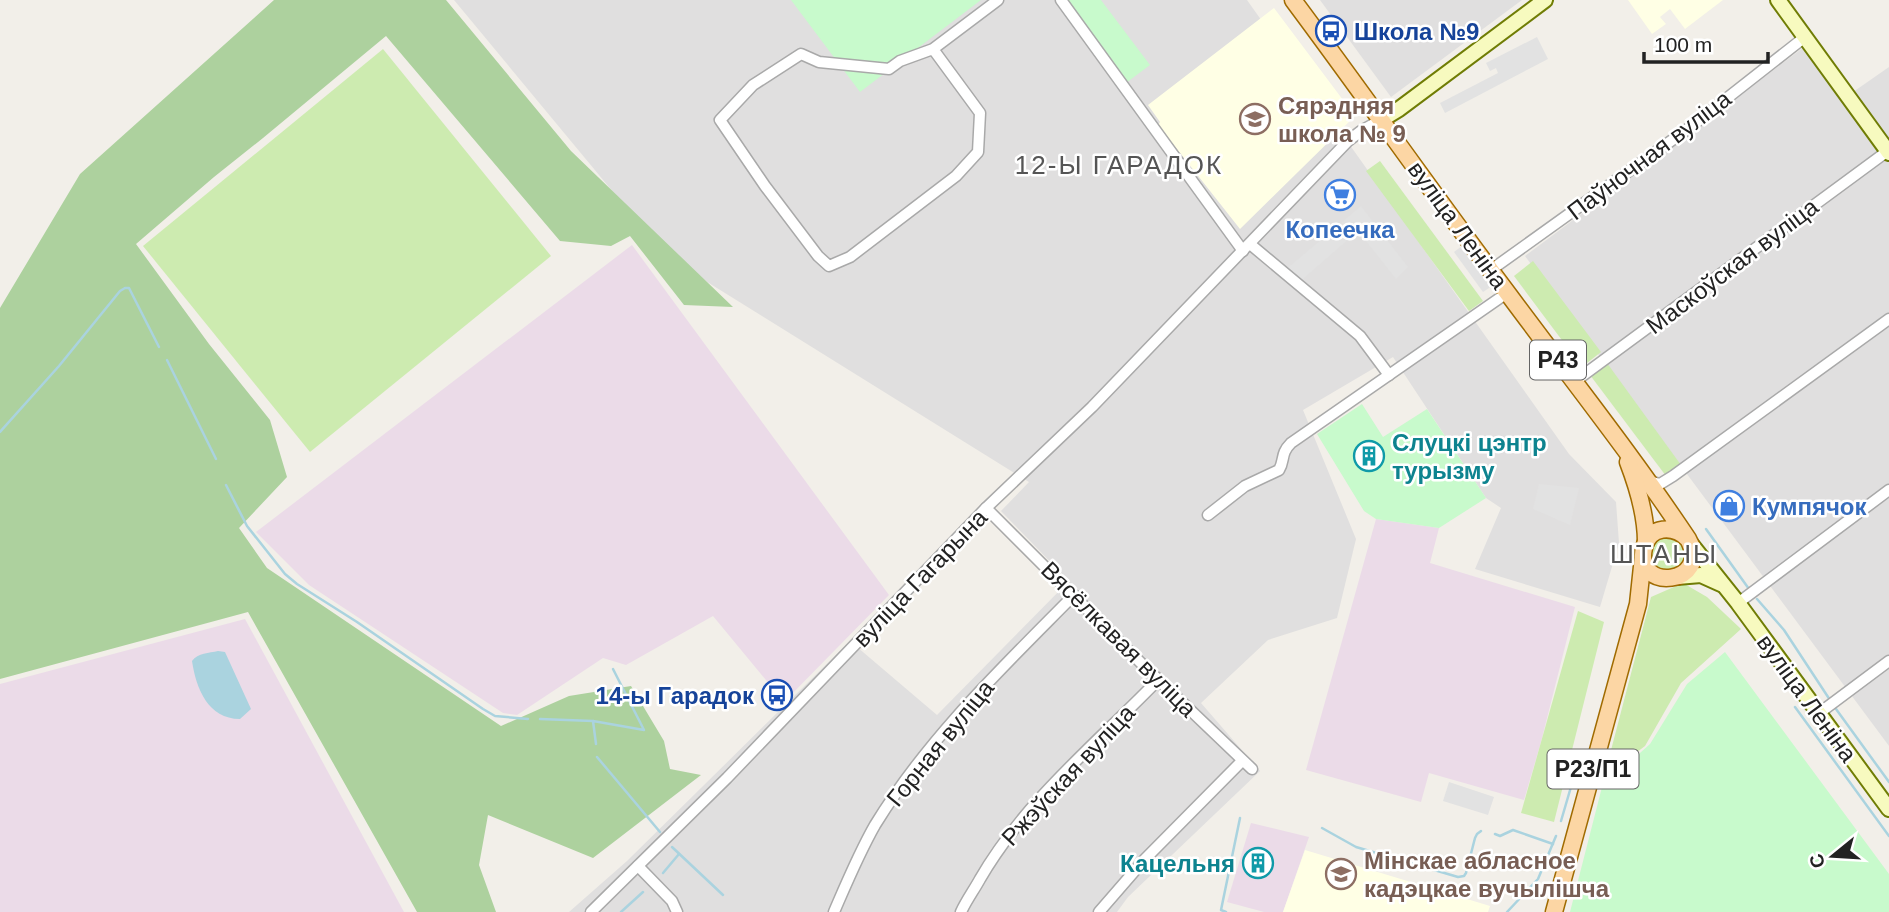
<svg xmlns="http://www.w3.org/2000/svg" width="1889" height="912" viewBox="0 0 1889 912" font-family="Helvetica,sans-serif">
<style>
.residential{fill:#e0dfdf}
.industrial{fill:#ebdbe8}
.education{fill:#ffffe5}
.grass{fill:#cdebb0}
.forest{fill:#add19e}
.park{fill:#c8facc}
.parking{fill:#e2e2e2}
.water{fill:#aad3df}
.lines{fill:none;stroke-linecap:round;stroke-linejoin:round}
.stream{stroke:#aad3df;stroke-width:2.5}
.street-casing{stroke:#a9a9a9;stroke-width:13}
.secondary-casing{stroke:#707d05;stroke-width:18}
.primary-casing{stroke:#a06b00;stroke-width:19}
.street{stroke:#fff;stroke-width:10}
.secondary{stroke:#f7fabf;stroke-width:14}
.primary{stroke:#fcd6a4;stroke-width:16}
.labels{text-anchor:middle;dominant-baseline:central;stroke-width:5;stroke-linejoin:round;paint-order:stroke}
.shield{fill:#fff;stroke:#646464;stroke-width:2}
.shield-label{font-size:23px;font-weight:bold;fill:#222}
.transit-label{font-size:24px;font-weight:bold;fill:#164399;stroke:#fff;text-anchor:start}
.education-label{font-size:24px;font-weight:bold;fill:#785e54;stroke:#fff;text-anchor:start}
.street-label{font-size:24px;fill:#222;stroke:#fff}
.shop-label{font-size:24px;font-weight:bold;fill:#366cbe;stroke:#fff}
.culture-label{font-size:24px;font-weight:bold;fill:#0d838f;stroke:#fff;text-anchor:start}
.neighbourhood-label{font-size:26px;letter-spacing:2px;fill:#555;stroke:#fff}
</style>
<rect width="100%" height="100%" fill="#f2efe9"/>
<g class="residential">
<polygon points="454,0 1247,0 1569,454 1616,502 1619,543 1600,607 1475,569 1501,508 1486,498 1393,357 1303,410 1356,539 1337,618 1268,640 1201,703 1260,771 1128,897 1117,912 569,912 627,861 850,641 937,715 1069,581 1001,511 1029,482 667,257"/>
<polygon points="1320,0 1522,0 1391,97"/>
<polygon points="1804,47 1843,99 1889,67 1889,746 1525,256"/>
</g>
<g class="industrial">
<polygon points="632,245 889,595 784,702 713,616 626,665 603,658 517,715 503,713 309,585 256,532"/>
<polygon points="1376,519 1439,528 1430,563 1575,607 1541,742 1524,800 1429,773 1421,802 1306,770"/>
<polygon points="245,619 404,912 0,912 0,684"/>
<polygon points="1251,823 1309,837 1283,912 1264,912 1227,902"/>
</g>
<g class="education">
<polygon points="1628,0 1723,0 1685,29 1670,9 1660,17 1666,24 1652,34"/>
<polygon points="1274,8 1355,116 1240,229 1158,125 1160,122 1148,105"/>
<polygon points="1305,850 1490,906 1488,912 1283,912"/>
</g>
<g class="grass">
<polygon points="383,49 551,256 310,452 143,246"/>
<polygon points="1380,161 1483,301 1469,311 1366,171"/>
<polygon points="1533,261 1601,352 1582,367 1514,276"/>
<polygon points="1607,363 1681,465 1666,476 1590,375"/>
<path d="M1666,534L1682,542L1686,554C1682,566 1672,574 1660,568C1656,567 1652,565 1651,561C1649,557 1651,548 1651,544Z"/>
<polygon points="1683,583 1707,597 1741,629 1681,683 1645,746 1604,777 1651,597"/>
<polygon points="1578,611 1604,622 1554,822 1521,813"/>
</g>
<polygon class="forest" points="274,0 446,0 571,151 733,307 684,305 630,236 611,246 560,241 386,36 263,138 214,177 136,244 209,344 270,420 287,477 239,528 267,568 501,726 569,696 631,686 664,741 670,769 701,775 593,858 488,815 479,865 496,912 417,912 248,612 0,679 0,308 80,174"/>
<g class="park">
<polygon points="791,0 981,0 860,92"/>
<polygon points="1063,0 1101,0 1150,65 1126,83"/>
<polygon points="1362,404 1383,437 1427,409 1486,498 1439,528 1376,519 1364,511 1317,434"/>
<polygon points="1725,652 1889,874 1889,912 1570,912 1602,787 1650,744 1687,684"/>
</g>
<g class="parking">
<polygon points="1537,37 1548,59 1445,113 1440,103 1498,73 1496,68 1490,71 1486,63"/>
<polygon points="1361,206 1408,267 1396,279 1358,231 1296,285 1284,271"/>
<polygon points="1462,246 1492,286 1483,292 1454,252"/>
<polygon points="1539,484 1579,488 1570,525 1533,509"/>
<polygon points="1449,782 1494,797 1488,815 1443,801"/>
</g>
<path class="water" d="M218,651L225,652L251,709L240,719C208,719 196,688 192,661C198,653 209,653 218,651Z"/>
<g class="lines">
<g class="stream">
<polyline points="167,360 216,459"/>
<polyline points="0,432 59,366 120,291 125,288 129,288 159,347"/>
<polyline points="226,485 247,526 285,574 297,584 357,622 483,709 495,716 528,719"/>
<polyline points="1706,529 1749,589"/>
<polyline points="1757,599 1784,630 1830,700"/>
<polyline points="1795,707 1889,836"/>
<polyline points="1836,709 1889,782"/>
<polyline points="540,719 593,721"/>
<polyline points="596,744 593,721 644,730 613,669"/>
<polyline points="597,757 660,832"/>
<polyline points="1561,821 1573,780"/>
<polyline points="1322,828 1356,847 1458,877 1464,876 1466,873 1475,838 1477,834 1481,831"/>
<polyline points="1495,834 1500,836 1513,830 1553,844"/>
<polyline points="672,847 723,895"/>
<polyline points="663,873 679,854"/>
<polyline points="621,912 643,892"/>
<polyline points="1226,912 1221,910 1240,818"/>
<polyline points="1507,912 1538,879 1556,836"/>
</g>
<g class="street-casing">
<g id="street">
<polyline points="1061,0 1243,251"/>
<polyline points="933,49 980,113 978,152 956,176 850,257 829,266 818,256 765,186 720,120 753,85 801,54 819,62 889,69 900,61 933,49 998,0"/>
<polyline points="1250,244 1360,336 1389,375"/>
<polyline points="1491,270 1689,128 1805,37"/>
<polyline points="1574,382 1889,150"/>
<polyline points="1649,481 1660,484 1673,476 1889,319"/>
<polyline points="986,508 1141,663 1252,769"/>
<path d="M1208,515L1245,486L1279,470C1285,460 1280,454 1291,443L1507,293"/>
<polyline points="1738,603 1889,490"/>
<polyline points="1818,714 1889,661"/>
<polyline points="638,866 672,901 677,912"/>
<polyline points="591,912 727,778 986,508 1092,407 1348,141 1361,131 1381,120"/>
<path d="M834,912C847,882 859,853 875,825C929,737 1002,668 1074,595"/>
<path d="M961,912C966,901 974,890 980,879C1025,801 1097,743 1159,679"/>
<polyline points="1099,912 1145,859 1242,761"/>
</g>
</g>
<g class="secondary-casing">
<g id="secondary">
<polyline points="1778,0 1889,153"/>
<polyline points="1381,120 1399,109 1545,0"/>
<polyline points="1691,544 1738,603 1889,809"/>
<polyline points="1677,577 1701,575 1721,584"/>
</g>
</g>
<g class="primary-casing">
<g id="primary">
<path d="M1293,0C1366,98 1436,198 1509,295C1569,376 1632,455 1688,539C1713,585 1633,593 1644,548C1649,525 1674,525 1688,539"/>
<path d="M1628,462C1638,488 1646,514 1646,542"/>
<polyline points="1554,912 1638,604 1643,557"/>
</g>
</g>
<use href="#street" class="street"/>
<use href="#secondary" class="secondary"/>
<use href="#primary" class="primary"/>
</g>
<defs>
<g id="bus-ring" transform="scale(1.575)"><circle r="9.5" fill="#fff" stroke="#1a4fb4" stroke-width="1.5"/><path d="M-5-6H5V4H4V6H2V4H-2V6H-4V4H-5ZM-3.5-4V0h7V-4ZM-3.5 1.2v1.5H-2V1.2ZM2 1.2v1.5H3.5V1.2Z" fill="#1a4fb4"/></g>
<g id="school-ring" transform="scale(1.575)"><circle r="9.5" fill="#fff" stroke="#8d6e63" stroke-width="1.5"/><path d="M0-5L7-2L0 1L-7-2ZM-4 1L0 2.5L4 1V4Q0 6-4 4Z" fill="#8d6e63"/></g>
<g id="supermarket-ring" transform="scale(1.575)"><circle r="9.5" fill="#fff" stroke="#3f7fe0" stroke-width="1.5"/><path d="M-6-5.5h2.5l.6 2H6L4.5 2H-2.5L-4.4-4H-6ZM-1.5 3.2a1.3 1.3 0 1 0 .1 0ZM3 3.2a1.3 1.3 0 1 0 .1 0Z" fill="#3f7fe0"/></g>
<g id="building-ring" transform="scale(1.575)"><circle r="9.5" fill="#fff" stroke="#0f9aa8" stroke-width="1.5"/><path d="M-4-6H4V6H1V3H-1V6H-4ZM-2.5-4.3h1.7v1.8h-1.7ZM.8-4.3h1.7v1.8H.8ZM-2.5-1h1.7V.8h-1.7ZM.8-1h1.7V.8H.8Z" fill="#0f9aa8"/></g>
<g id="shop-ring" transform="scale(1.575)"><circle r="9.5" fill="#fff" stroke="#3f7fe0" stroke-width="1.5"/><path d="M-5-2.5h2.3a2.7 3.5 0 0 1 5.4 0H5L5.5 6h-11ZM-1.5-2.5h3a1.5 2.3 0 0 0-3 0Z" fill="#3f7fe0"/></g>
</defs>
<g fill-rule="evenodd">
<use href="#bus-ring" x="1331" y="31"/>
<use href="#school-ring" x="1255" y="119"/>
<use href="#supermarket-ring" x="1340" y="195"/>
<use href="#building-ring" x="1369" y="456"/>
<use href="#shop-ring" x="1729" y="506"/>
<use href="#bus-ring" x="777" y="695"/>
<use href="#building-ring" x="1258" y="863"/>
<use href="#school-ring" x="1341" y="874"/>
</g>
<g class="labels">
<g class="shield">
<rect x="1530" y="340.5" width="56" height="39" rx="5"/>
<rect x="1547.5" y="749.5" width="91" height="39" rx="5"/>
</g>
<g class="shield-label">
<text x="1558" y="360">Р43</text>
<text x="1593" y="769">Р23/П1</text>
</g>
<g class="transit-label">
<text x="1354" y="31">Школа №9</text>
<text x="754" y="695" text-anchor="end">14-ы Гарадок</text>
</g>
<g class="education-label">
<text x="1278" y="105">Сярэдняя<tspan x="1278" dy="28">школа № 9</tspan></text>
<text x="1364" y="860">Мінскае абласное<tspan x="1364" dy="28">кадэцкае вучылішча</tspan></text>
</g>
<g class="street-label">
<text transform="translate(1649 155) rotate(-37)">Паўночная вуліца</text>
<text transform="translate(1458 225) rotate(54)">вуліца Леніна</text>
<text transform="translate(1732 266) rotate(-37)">Маскоўская вуліца</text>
<text transform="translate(920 578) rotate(-46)">вуліца Гагарына</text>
<text transform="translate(1119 639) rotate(45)">Вясёлкавая вуліца</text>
<text transform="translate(1807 698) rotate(54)">вуліца Леніна</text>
<text transform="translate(940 743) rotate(-51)">Горная вуліца</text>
<text transform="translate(1068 775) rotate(-47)">Ржэўская вуліца</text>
</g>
<g class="shop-label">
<text x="1340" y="229">Копеечка</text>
<text x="1752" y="506" text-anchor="start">Кумпячок</text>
</g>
<g class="culture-label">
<text x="1392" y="442">Слуцкі цэнтр<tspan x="1392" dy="28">турызму</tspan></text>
<text x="1235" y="863" text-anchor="end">Кацельня</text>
</g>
<g class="neighbourhood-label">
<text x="1119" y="165">12-Ы ГАРАДОК</text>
<text x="1664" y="554">ШТАНЫ</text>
</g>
</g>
<g transform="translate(1833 856) rotate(252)" stroke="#ffffff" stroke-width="5" paint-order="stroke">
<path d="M0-5L12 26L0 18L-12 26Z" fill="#222222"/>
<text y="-10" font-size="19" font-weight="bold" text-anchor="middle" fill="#222222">С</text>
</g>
<path d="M1644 52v10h124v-10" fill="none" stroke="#222222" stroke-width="3.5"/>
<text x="1654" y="52" font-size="21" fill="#222222" stroke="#ffffff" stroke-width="5" paint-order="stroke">100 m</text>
</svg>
